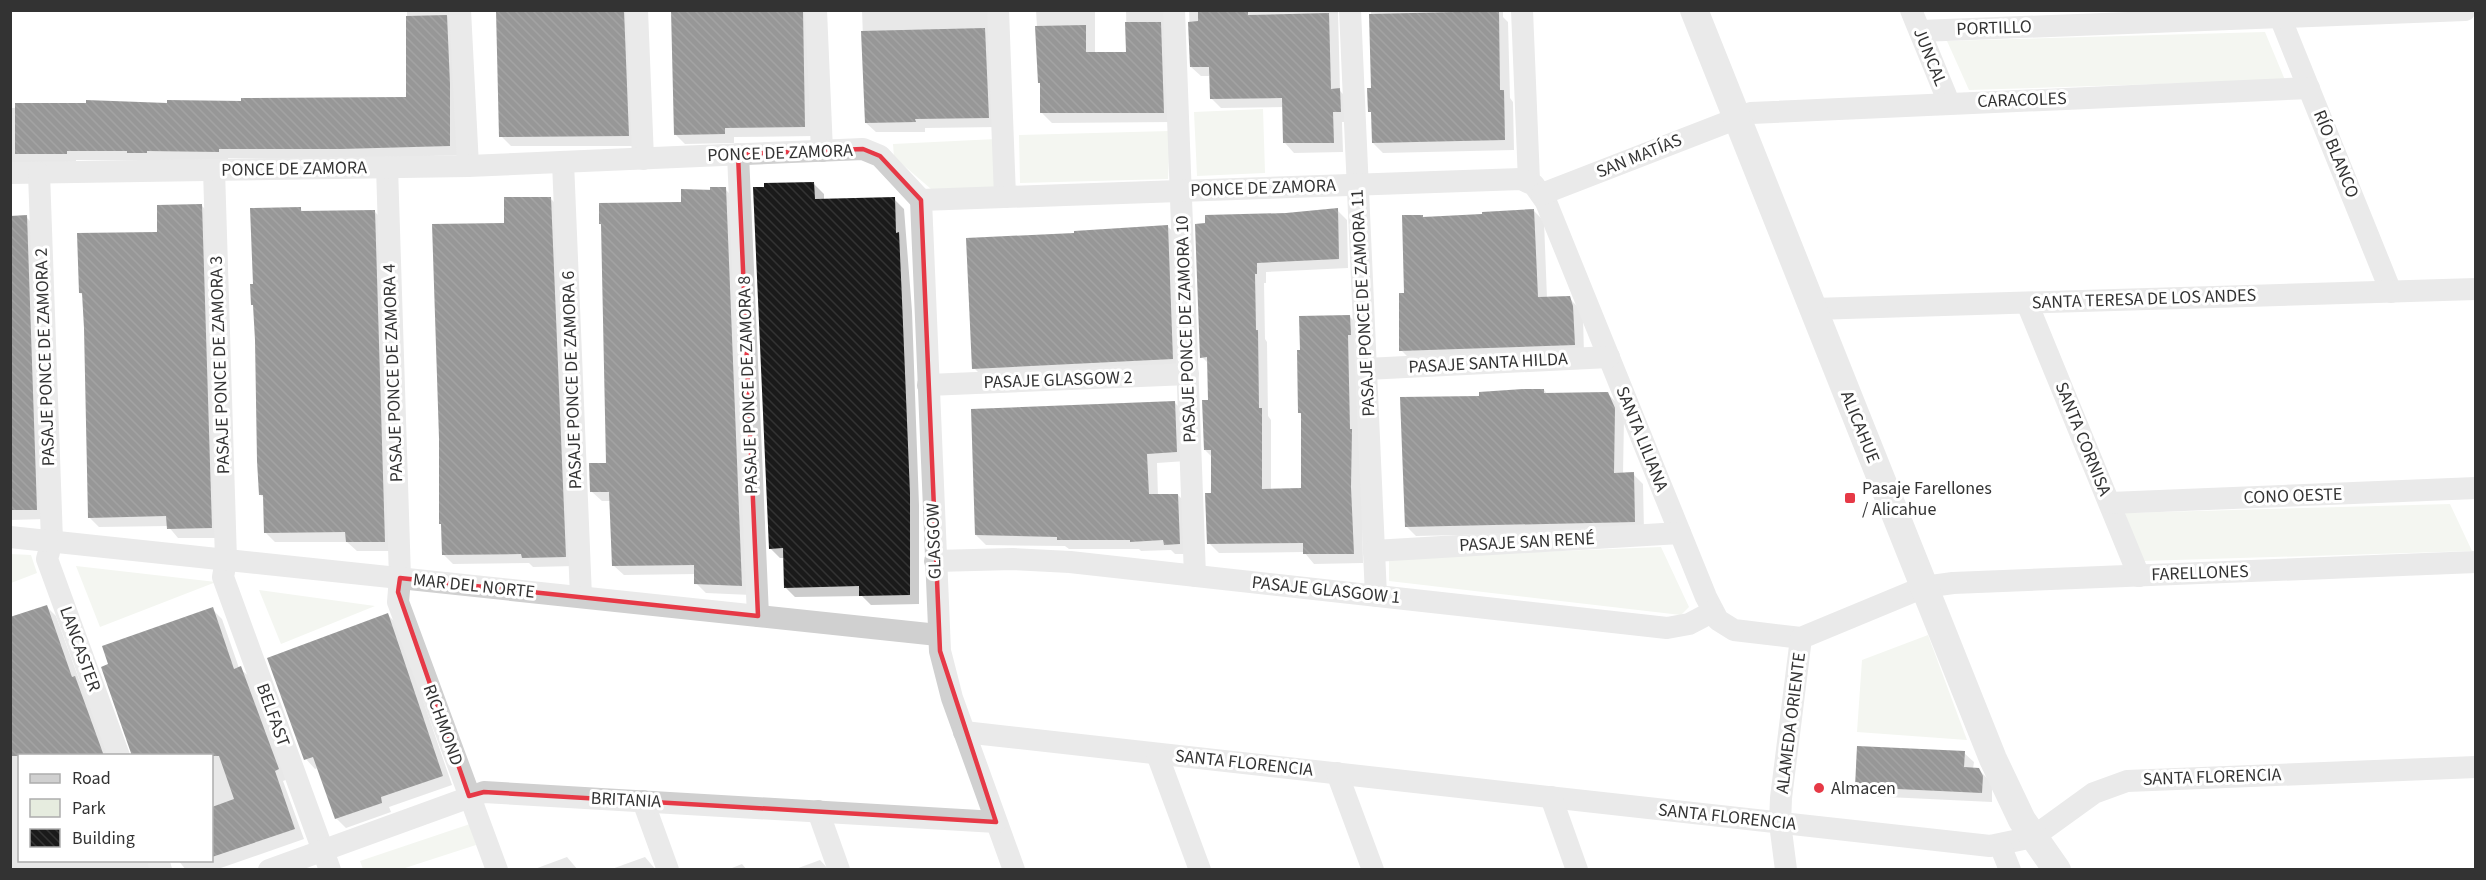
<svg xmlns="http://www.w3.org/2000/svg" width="2486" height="880" viewBox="0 0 2486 880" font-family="'Source Sans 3',sans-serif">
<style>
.green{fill:#e6ecdf}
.shadow{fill:#0003}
.building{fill:url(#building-back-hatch)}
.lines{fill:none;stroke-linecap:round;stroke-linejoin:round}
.minor{stroke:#d0d0d0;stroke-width:22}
.tertiary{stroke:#d0d0d0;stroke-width:28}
.marked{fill:none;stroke:#e63946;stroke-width:4.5;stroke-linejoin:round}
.poi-dot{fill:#e63946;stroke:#fff;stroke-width:2}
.labels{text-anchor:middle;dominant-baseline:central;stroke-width:6;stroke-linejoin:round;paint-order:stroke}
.street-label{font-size:18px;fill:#333;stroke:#fff}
.poi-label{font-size:18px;fill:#333;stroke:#fff;text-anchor:start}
</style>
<defs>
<pattern id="building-back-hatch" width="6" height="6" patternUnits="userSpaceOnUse" patternTransform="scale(1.5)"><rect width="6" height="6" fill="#1a1a1a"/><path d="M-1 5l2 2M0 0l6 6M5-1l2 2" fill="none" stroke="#333"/></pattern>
</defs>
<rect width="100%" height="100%" fill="#fff"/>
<g class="green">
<polygon points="2265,32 2285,80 1969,90 1947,41"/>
<polygon points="1263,109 1265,173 1197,176 1194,112"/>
<polygon points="1170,131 1168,179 1020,183 1019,135"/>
<polygon points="996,139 995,188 931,189 894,157 893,144"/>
<polygon points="2450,504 2472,551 2143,561 2125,513"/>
<polygon points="1661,547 1689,607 1681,615 1389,581 1389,558"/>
<polygon points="10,554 31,555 37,573 11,583"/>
<polygon points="76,566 216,582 100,627"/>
<polygon points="259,590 375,606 281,644"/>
<polygon points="1928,635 1967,740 1857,732 1862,660"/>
<polygon points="470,824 476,845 402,869 363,869 360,861"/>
</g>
<g class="shadow">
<polygon points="407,10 461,10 459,155 352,159 228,158 228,161 76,160 76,163 10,162 10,108 407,98"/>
<polygon points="498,10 638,10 638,146 511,146 501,136"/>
<polygon points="673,10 811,10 814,136 734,137 734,143 685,144 675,134"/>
<polygon points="862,10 997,10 998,127 925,128 925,132 876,132 866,123"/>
<polygon points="1036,10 1098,10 1095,11 1095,54 1127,54 1126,10 1175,10 1173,122 1052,123 1042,113"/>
<polygon points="1189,10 1338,10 1340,91 1349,100 1350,122 1342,122 1343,152 1294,153 1285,143 1284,107 1221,108 1211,98 1211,76 1201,76 1191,67"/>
<polygon points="1371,10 1503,10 1503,17 1508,22 1510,98 1513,102 1514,150 1383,153 1373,143 1373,114 1370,111 1373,89"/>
<polygon points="814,184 824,194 824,200 894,199 904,209 912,311 919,505 919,604 871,605 862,596 795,597 785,587 785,558 780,558 770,548"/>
<polygon points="725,189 735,199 751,595 706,593 696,583 696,574 624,575 614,566 611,501 602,501 592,492 608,464 603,226 600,224 682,203 682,190"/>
<polygon points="550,198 560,208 575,566 533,567 529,563 453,564 443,554 506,224"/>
<polygon points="201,205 211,215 221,538 178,538 168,526 99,527 89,517 84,296 80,293 159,233"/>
<polygon points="300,208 304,213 374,211 384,221 395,551 357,551 347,542 275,542 265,532 265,499 260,494 254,285"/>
<polygon points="1337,210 1347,220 1348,268 1266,272 1266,283 1264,283 1265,339 1267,342 1268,416 1271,420 1271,490 1302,490 1303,416 1300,413 1349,316 1359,326 1363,563 1314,564 1304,552 1219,553 1209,543 1212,457 1205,450 1209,401 1209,364 1202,357 1197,225"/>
<polygon points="1534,211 1544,221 1547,298 1569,298 1579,308 1583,317 1584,354 1411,360 1401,350 1406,295 1422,216 1424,218"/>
<polygon points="10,217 26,217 36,227 47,519 10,520"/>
<polygon points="1168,227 1178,236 1183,368 984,378 974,368 1076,235"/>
<polygon points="1544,390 1548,395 1608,394 1618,404 1624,419 1623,474 1633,474 1643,484 1644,531 1416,536 1406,526 1480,397"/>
<polygon points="1174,402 1184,412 1186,461 1157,463 1158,496 1178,495 1188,505 1189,554 1175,554 1171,550 1141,551 1139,549 1069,549 1065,546 986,545 976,535"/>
<polygon points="46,606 56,616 80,682 85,687 110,756 20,756 20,860 160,860 154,870 10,870 10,619"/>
<polygon points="212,609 222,619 239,668 251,678 288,779 283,781 304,839 215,870 186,870 178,860 212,860"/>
<polygon points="387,614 397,624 452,785 389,807 391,812 346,828 336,818 318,768 315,769 306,759"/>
<polygon points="1964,753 1974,762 1973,769 1978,769 1988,779 1992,787 1992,802 1866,796 1857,786"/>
<polygon points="567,857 578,870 532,870"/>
<polygon points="645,857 656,870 609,870"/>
<polygon points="820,860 829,870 793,870"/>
<polygon points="742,864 747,870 727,870"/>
</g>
<g class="building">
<polygon points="496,10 624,10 629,136 499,137"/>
<polygon points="671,10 803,10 805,127 725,128 725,134 674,135"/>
<polygon points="1198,10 1248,10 1248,15 1329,13 1331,89 1340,88 1341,112 1333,112 1334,143 1283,143 1282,98 1210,99 1209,67 1190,67 1188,22 1198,21"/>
<polygon points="1499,11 1500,90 1504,90 1505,140 1372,143 1371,112 1368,112 1367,88 1371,88 1369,14"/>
<polygon points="447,15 450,84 450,146 341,149 219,149 219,152 147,151 147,153 127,153 127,151 67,151 67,154 15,154 15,103 86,103 86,100 167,103 167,100 241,101 241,98 406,97 406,16"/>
<polygon points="1125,22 1161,22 1164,113 1040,113 1040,83 1038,83 1035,26 1086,25 1086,52 1126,52"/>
<polygon points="985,28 989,118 915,119 916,122 865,123 861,31"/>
<polygon points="814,182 815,199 895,197 896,233 899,232 902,300 910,494 910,595 859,596 859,586 784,588 783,548 769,549 753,187 764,187 764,183"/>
<polygon points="710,187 726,187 742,586 694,584 694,565 612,566 609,492 590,492 589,463 606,463 601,224 599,224 599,203 681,202 681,189 710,190"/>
<polygon points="504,197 551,197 566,557 522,558 521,554 442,555 441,524 439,524 439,438 432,224 504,223"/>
<polygon points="202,204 212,528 167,529 166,516 88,518 84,328 82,293 79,293 77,233 157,232 157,205"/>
<polygon points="301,207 301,211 375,210 385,542 346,542 345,532 264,533 263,495 259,495 257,461 255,340 253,305 251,305 250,284 253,284 250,208"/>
<polygon points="1338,208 1339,259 1257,263 1257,274 1255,274 1256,330 1258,330 1259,408 1262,408 1262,489 1301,488 1301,413 1298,413 1297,350 1300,350 1299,316 1350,315 1351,335 1348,335 1350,429 1352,429 1351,487 1354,554 1303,554 1303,543 1207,544 1205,493 1211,493 1211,450 1204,450 1202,400 1208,400 1207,357 1200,358 1195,224 1205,223 1205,215 1286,213"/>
<polygon points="1534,209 1538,297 1570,296 1573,306 1575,345 1399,351 1399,293 1404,293 1402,215 1423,215 1423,217 1482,214 1482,212"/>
<polygon points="27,215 37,510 10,510 10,216"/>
<polygon points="1168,225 1173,359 972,369 966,238 1074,233 1074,231"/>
<polygon points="1523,389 1544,389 1544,393 1608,392 1615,408 1614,473 1634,472 1635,522 1405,527 1400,397 1479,396 1479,392"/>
<polygon points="1175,401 1177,452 1147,454 1149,494 1178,494 1180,544 1164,545 1163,540 1130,542 1130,540 1057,540 1057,537 975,535 971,409"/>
<polygon points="47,605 72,677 75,676 104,756 10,756 10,617"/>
<polygon points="213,607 234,669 241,666 279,769 275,771 295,829 212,857 212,807 234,799 219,756 132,756 101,667 108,664 102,646"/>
<polygon points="388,613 443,776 381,797 382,803 335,819 313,757 304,760 267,658"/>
<polygon points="1857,746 1965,751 1964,767 1979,768 1983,776 1982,793 1855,787"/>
</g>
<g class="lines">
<g class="minor">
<polyline points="460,10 468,166"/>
<polyline points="637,10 643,159"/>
<polyline points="816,10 822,151"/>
<polyline points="998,10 1005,197"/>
<polyline points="1174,10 1195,576"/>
<polyline points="1350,10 1376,596"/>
<polyline points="1522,10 1529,181"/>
<polyline points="1911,10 1949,103"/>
<polyline points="2280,17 2391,292"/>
<polyline points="1920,31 2465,10"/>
<polyline points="738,154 758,616"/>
<polyline points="563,162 581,597"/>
<polyline points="387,167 400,578 398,602 497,870"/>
<polyline points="214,170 226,560 223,577 330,870"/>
<polyline points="10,173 468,166 863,149 880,156 921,200 1521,179 1534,185 1546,202 1706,597 1718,620 1734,630 1801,638 1924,587 1953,583 2476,562"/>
<polyline points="39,173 52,541 47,559 119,756"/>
<polyline points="1542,194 1751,113 2309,88"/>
<polyline points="921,200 940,651 952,698 1014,870"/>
<polyline points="2027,303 2139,576"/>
<polyline points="1813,309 2476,289"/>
<polyline points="1366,369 1609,357"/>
<polyline points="928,385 1188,374"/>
<polyline points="2110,503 2476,488"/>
<polyline points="10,537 938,635"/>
<polyline points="1374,551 1680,533"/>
<polyline points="935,561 1013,559 1070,562 1667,628 1689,624 1712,612"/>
<polyline points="964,732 1990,846 2033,837 2094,793 2127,781 2476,767"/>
<polyline points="1157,754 1200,870"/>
<polyline points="1337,773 1373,870"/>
<polyline points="1551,797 1577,870"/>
<polyline points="643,801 668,870"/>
<polyline points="818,811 839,870"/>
<polyline points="2000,845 2010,870"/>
<polyline points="158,860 161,870"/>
<polyline points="269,870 484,792 996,822"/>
<polyline points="1786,870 1780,823 1781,798 1801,638"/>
</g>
<polyline class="tertiary" points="1694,10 1993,759 2022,820 2057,870"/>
</g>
<path d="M0 0H2486V880H0ZM863,149L880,156L921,200L940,651L996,822L484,792L469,796L398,592L400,578L758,616L738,154Z" fill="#fff" fill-opacity=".55" fill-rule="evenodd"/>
<path class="marked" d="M863,149L880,156L921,200L940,651L996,822L484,792L469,796L398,592L400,578L758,616L738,154Z"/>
<g class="poi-dot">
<rect x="1844" y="492" width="12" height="12" rx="3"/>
<circle cx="1819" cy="788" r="6"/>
</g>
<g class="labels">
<g class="street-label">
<text transform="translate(1994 28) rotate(-2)">PORTILLO</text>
<text transform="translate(1930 57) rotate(68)">JUNCAL</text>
<text transform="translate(2022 100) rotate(-2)">CARACOLES</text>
<text transform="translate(780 153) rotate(-2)">PONCE DE ZAMORA</text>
<text transform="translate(2336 154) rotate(68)">RÍO BLANCO</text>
<text transform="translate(1639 156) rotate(-22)">SAN MATÍAS</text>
<text transform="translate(294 169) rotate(-1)">PONCE DE ZAMORA</text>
<text transform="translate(1263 188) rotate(-2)">PONCE DE ZAMORA</text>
<text transform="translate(2144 299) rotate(-2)">SANTA TERESA DE LOS ANDES</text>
<text transform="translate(1363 303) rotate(-93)">PASAJE PONCE DE ZAMORA 11</text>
<text transform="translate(1186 329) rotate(-92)">PASAJE PONCE DE ZAMORA 10</text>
<text transform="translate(45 357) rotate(-92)">PASAJE PONCE DE ZAMORA 2</text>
<text transform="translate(1488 363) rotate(-3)">PASAJE SANTA HILDA</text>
<text transform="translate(220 365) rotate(-92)">PASAJE PONCE DE ZAMORA 3</text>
<text transform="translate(393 373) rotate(-92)">PASAJE PONCE DE ZAMORA 4</text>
<text transform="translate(572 380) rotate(-92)">PASAJE PONCE DE ZAMORA 6</text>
<text transform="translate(1058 380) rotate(-2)">PASAJE GLASGOW 2</text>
<text transform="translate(748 385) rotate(-92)">PASAJE PONCE DE ZAMORA 8</text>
<text transform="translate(1860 427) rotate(68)">ALICAHUE</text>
<text transform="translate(1642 439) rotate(68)">SANTA LILIANA</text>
<text transform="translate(2083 439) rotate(68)">SANTA CORNISA</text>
<text transform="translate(2293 496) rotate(-2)">CONO OESTE</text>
<text transform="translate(934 541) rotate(-92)">GLASGOW</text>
<text transform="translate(1527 542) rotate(-3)">PASAJE SAN RENÉ</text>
<text transform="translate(2200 573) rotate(-2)">FARELLONES</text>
<text transform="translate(474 586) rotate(6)">MAR DEL NORTE</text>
<text transform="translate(1326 590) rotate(6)">PASAJE GLASGOW 1</text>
<text transform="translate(80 649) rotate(70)">LANCASTER</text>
<text transform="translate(273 715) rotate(70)">BELFAST</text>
<text transform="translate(1791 723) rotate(-83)">ALAMEDA ORIENTE</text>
<text transform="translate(443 725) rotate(70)">RICHMOND</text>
<text transform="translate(1244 763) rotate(6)">SANTA FLORENCIA</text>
<text transform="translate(2212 777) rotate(-2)">SANTA FLORENCIA</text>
<text transform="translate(626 800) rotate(3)">BRITANIA</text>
<text transform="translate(1727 817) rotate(6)">SANTA FLORENCIA</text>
</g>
<g class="poi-label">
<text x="1862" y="488">Pasaje Farellones<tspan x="1862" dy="21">/ Alicahue</tspan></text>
<text x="1831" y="788">Almacen</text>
</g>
</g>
<rect width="2486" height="880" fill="none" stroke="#333333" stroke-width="24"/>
<rect x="18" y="754" width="195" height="108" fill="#ffffff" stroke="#adadad" stroke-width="1.5"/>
<rect x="30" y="774" width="30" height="9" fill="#d0d0d0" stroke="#adadad" stroke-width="1.5"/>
<text x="72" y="784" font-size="18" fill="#333333">Road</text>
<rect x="30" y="799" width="30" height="18" fill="#e6ecdf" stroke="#adadad" stroke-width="1.5"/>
<text x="72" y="814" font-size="18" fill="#333333">Park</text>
<rect x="30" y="829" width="30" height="18" fill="url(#building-back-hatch)" stroke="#adadad" stroke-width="1.5"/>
<text x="72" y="844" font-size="18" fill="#333333">Building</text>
</svg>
